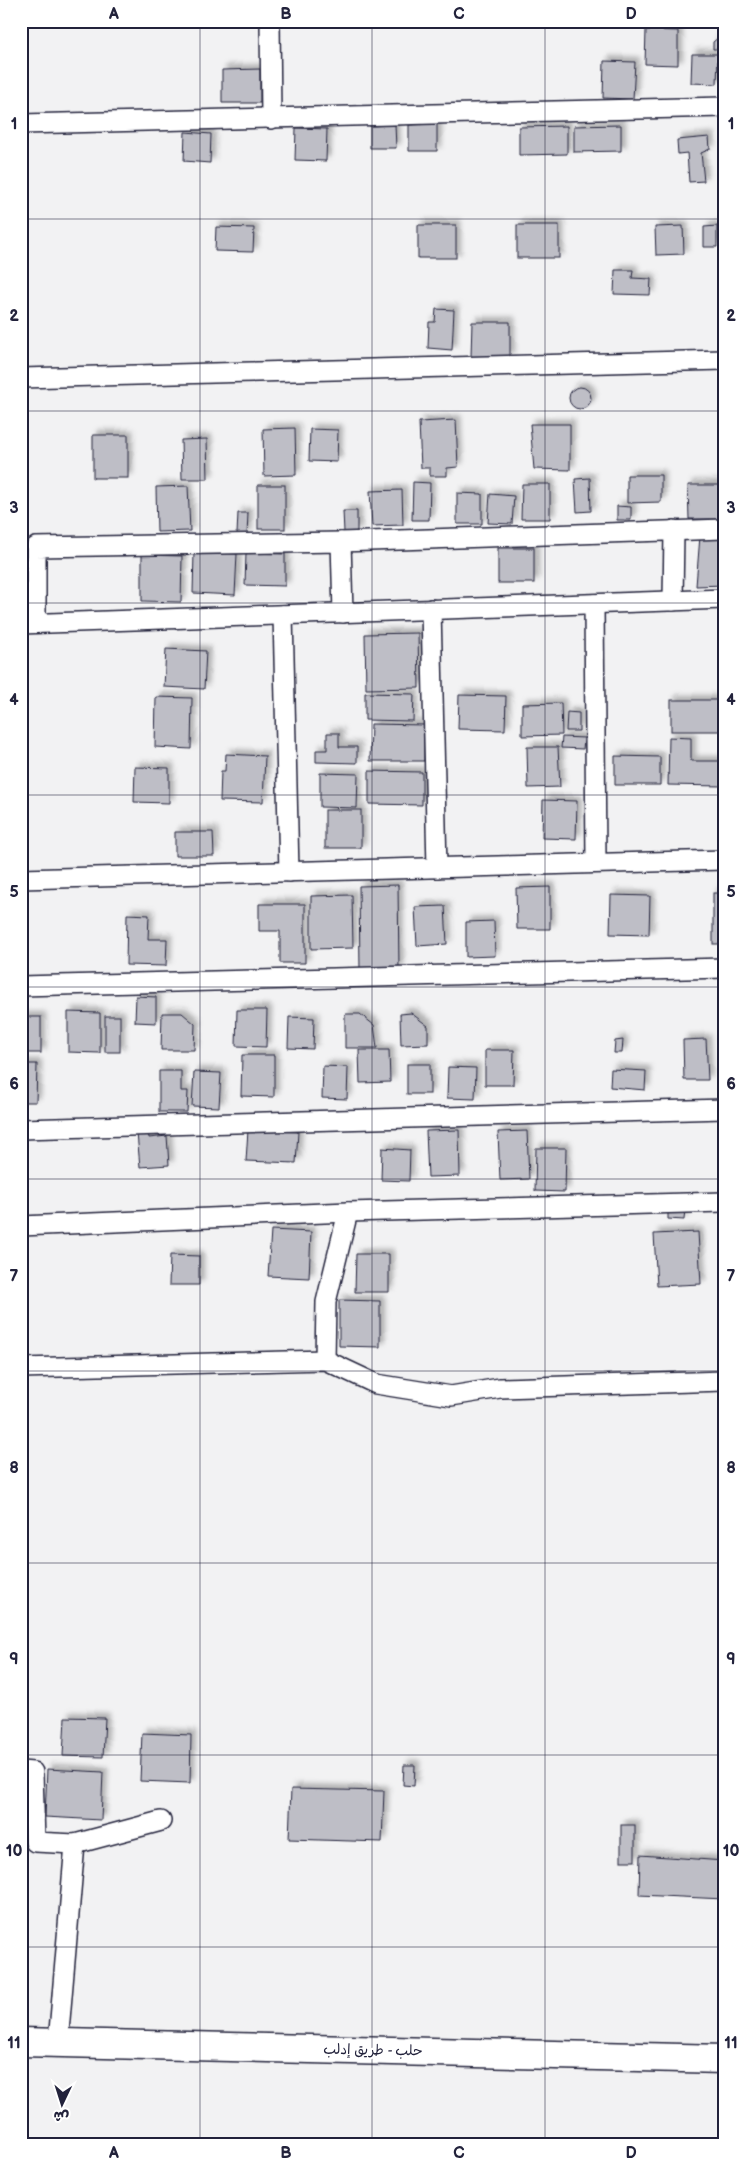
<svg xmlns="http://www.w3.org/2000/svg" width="745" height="2166" viewBox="0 0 745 2166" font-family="'Balsamiq Sans','Playpen Sans Arabic',sans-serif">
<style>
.building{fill:#bebec6;stroke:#22223b;filter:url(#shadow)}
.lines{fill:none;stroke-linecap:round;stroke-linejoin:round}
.minor-casing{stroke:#22223b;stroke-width:22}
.highway-casing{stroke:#22223b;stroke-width:31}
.minor{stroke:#fff;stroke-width:19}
.highway{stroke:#fff;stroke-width:28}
.grid{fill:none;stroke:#22223b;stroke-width:1;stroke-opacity:0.55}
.labels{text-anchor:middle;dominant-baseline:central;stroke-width:4.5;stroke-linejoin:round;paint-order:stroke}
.street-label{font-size:14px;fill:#22223b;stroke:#fff}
.neatline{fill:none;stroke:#22223b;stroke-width:2}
.grid-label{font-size:16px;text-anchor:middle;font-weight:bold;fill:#22223b}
</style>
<defs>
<filter id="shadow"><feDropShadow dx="4.5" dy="-4.5" stdDeviation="2.5" flood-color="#0004"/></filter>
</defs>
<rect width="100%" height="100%" fill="#f2f2f3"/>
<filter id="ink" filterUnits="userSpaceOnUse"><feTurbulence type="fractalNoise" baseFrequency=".02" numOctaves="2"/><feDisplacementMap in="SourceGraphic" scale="10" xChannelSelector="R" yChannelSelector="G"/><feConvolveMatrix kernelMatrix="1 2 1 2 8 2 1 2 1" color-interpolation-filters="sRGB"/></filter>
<g filter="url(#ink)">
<g class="building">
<polygon points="722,27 724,49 713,49 713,42 720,36"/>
<polygon points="646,30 678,31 678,65 645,64"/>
<polygon points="692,54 718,54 717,84 691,83"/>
<polygon points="604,61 635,62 633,99 603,98"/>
<polygon points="260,69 260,103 222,103 222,70"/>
<polygon points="437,124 437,151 409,151 409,125"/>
<polygon points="395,125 396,148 370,148 370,126"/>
<polygon points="621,125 621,151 574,152 574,126"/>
<polygon points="567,126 567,154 519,155 519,127"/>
<polygon points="296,128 327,129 326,161 295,160"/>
<polygon points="185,132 211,134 210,163 184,161"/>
<polygon points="709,137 710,149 701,153 704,181 689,182 687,153 678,154 677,140"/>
<rect x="418" y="225" width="38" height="33"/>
<rect x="517" y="225" width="42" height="33"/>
<polygon points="683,226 684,254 656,255 655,227"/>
<polygon points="717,226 717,247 704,247 704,227"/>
<polygon points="216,227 254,228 253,252 215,251"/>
<polygon points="615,270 633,270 632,278 651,279 650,295 614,294"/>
<polygon points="436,309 454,310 452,350 428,348 429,322 435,322"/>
<polygon points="472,322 510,322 510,357 471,357"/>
<circle cx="580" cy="398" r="11"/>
<polygon points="456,420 458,467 447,468 447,476 430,476 430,468 421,468 419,422"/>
<polygon points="530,424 570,424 570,470 534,469"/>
<polygon points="295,428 296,475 264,476 263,429"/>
<polygon points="310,429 338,430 337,462 309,461"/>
<rect x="93" y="435" width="35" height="43"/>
<polygon points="207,439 208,479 182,479 181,440"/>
<polygon points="627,475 661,475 661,502 627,503"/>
<polygon points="590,478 591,511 577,512 575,479"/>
<polygon points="413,482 430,483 429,520 412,520"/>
<polygon points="522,484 550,484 550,519 521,519"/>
<rect x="258" y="485" width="27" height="44"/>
<polygon points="688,485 722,485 722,519 689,519"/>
<polygon points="188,486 190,531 157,532 156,487"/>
<polygon points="402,490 403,525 372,526 370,491"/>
<polygon points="457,493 482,494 482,524 457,524"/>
<polygon points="490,494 514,496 512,524 488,523"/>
<polygon points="617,506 631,507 631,520 617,520"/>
<polygon points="343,511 357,511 357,532 344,532"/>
<polygon points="238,513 248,513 247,535 237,534"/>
<polygon points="700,536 724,537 724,585 696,586"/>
<rect x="498" y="548" width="36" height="35"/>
<polygon points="194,552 237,554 235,595 193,593"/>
<polygon points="246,553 285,554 285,586 245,585"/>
<polygon points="142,555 182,556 181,602 142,601"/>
<polygon points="418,633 419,688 366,689 365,634"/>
<polygon points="166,649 206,651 204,689 164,687"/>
<polygon points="365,693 414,694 413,721 365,720"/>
<polygon points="459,695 506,696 505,730 458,729"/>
<polygon points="156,697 192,698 191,749 155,747"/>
<rect x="671" y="700" width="50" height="31"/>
<polygon points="561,703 562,735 522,736 522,704"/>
<polygon points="567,712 579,713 579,731 566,731"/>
<polygon points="371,724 424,725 424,761 370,761"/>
<polygon points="327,733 339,733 339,747 357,747 357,763 316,762 316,750 327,750"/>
<polygon points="562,737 584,738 583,749 561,748"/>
<polygon points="669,737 691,738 691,761 723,761 722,786 668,785"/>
<polygon points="527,747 558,747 560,787 528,788"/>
<polygon points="226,754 265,756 263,802 220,801 221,771 225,771"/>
<polygon points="615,756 660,757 660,785 615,785"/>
<polygon points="135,767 169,768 169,803 134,802"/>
<polygon points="369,771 422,772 422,805 369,804"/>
<polygon points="320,773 358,774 357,808 320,807"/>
<polygon points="543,800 577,801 576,839 542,838"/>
<rect x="325" y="810" width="36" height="38"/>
<polygon points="175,832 213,832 214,856 175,856"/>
<polygon points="398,885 399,970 360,970 359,886"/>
<polygon points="550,887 550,929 517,929 516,888"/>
<rect x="713" y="893" width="11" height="51"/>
<polygon points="352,895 353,948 311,949 311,896"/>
<polygon points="611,895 650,896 649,935 610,934"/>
<polygon points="259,904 305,904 305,963 280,963 280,931 259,931"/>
<polygon points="445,906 447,944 417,946 415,907"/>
<polygon points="127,914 149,915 148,939 167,939 166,966 126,965"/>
<polygon points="494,921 495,956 466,957 466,922"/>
<polygon points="136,996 156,997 156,1023 135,1022"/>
<polygon points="237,1010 267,1010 266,1047 236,1046"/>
<polygon points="68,1012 100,1013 100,1053 68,1052"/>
<polygon points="162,1013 182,1013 195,1024 194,1050 161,1050"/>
<polygon points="411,1013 428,1026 428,1044 401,1045 400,1014"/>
<polygon points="345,1014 360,1014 374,1025 377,1048 345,1048"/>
<rect x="105" y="1016" width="15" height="36"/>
<rect x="21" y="1017" width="20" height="36"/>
<polygon points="289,1017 314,1018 313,1049 288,1048"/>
<polygon points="706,1039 708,1080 684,1080 683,1040"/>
<polygon points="623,1040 622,1053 614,1053 615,1041"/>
<polygon points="359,1050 389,1050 390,1082 360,1083"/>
<polygon points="485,1050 514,1050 513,1085 485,1085"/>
<polygon points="242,1055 274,1055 274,1097 241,1096"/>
<polygon points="21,1064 37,1064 36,1102 21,1102"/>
<rect x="407" y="1064" width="23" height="30"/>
<polygon points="323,1066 348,1067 347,1099 322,1098"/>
<polygon points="448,1067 476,1068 475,1099 447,1098"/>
<polygon points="611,1069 646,1071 645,1090 610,1087"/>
<polygon points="159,1071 181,1071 181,1091 188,1091 187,1112 159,1112"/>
<polygon points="194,1072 221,1073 219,1107 192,1106"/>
<polygon points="248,1130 298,1132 296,1163 246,1161"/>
<polygon points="459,1130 460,1176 428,1177 426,1131"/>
<polygon points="527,1131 529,1179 500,1180 498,1132"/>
<polygon points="148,1132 149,1138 167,1136 169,1165 140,1167 137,1133"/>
<polygon points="382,1148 410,1150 409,1181 381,1180"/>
<polygon points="536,1148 566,1148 565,1192 535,1191"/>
<polygon points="668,1207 685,1208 684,1220 668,1219"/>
<polygon points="271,1230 311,1232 309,1278 268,1276"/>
<polygon points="698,1232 701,1284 657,1286 654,1234"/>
<polygon points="356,1254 389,1254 389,1292 355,1292"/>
<polygon points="170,1255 199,1256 199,1285 169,1285"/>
<polygon points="339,1300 380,1301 380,1347 339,1346"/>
<polygon points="65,1717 105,1718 103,1757 63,1756"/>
<polygon points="142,1733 191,1735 190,1783 140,1781"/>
<polygon points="404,1765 415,1765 414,1786 403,1785"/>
<polygon points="47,1769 103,1772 101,1820 45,1817"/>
<polygon points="291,1789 384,1791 382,1842 289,1839"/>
<polygon points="21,1797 25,1797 22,1854 21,1854"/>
<rect x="621" y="1825" width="14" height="36"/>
<polygon points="640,1855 724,1861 724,1899 639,1895"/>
</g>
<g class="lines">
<g class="minor-casing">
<g id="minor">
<polyline points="270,21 271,119"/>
<polyline points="21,124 724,107"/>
<polyline points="21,378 724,360"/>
<polyline points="341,542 724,529"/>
<polyline points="673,601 674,530"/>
<polyline points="594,604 596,863"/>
<polyline points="431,609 437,868"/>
<polyline points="283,615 289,872"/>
<polyline points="36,623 36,547 341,542 343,613"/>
<polyline points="21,624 724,599"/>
<polyline points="21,879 724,860"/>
<polyline points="21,986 724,968"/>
<polyline points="21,1129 724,1109"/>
<polyline points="21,1226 348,1212 724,1202"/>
<polyline points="325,1360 326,1302 348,1212"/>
<polyline points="21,1368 325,1360 376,1384 451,1396 500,1388 724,1381"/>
<polyline points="21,1771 33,1772 35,1842 75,1844 161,1821"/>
<polyline points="58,2043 75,1844"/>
</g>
</g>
<g class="highway-casing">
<polyline id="highway" points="21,2042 724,2059"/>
</g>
<use href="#minor" class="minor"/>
<use href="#highway" class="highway"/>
</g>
</g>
<path class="grid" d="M200,21V2145M372,21V2145M545,21V2145M21,219H724M21,411H724M21,603H724M21,795H724M21,987H724M21,1179H724M21,1371H724M21,1563H724M21,1755H724M21,1947H724"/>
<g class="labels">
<g class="street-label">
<text transform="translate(373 2050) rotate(1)">حلب - طريق إدلب</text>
</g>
</g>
<rect width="745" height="2166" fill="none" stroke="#fff" stroke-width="55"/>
<g transform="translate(62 2104) rotate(184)" stroke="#ffffff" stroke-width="4" paint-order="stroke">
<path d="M0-4L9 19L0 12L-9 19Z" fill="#22223b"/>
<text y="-8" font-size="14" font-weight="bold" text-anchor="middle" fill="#22223b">ش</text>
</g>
<rect x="28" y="28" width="690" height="2110" class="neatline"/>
<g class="grid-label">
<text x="114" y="19">A</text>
<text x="286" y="19">B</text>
<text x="459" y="19">C</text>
<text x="631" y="19">D</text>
<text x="14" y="129">1</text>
<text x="731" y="129">1</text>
<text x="14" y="321">2</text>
<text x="731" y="321">2</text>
<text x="14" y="513">3</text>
<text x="731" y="513">3</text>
<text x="14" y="705">4</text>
<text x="731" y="705">4</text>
<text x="14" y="897">5</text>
<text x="731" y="897">5</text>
<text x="14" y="1089">6</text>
<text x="731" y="1089">6</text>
<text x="14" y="1281">7</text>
<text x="731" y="1281">7</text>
<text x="14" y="1473">8</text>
<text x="731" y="1473">8</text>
<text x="14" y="1664">9</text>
<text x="731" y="1664">9</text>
<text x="14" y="1856">10</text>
<text x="731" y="1856">10</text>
<text x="14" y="2048">11</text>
<text x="731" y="2048">11</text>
<text x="114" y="2158">A</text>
<text x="286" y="2158">B</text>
<text x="459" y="2158">C</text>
<text x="631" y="2158">D</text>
</g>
</svg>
